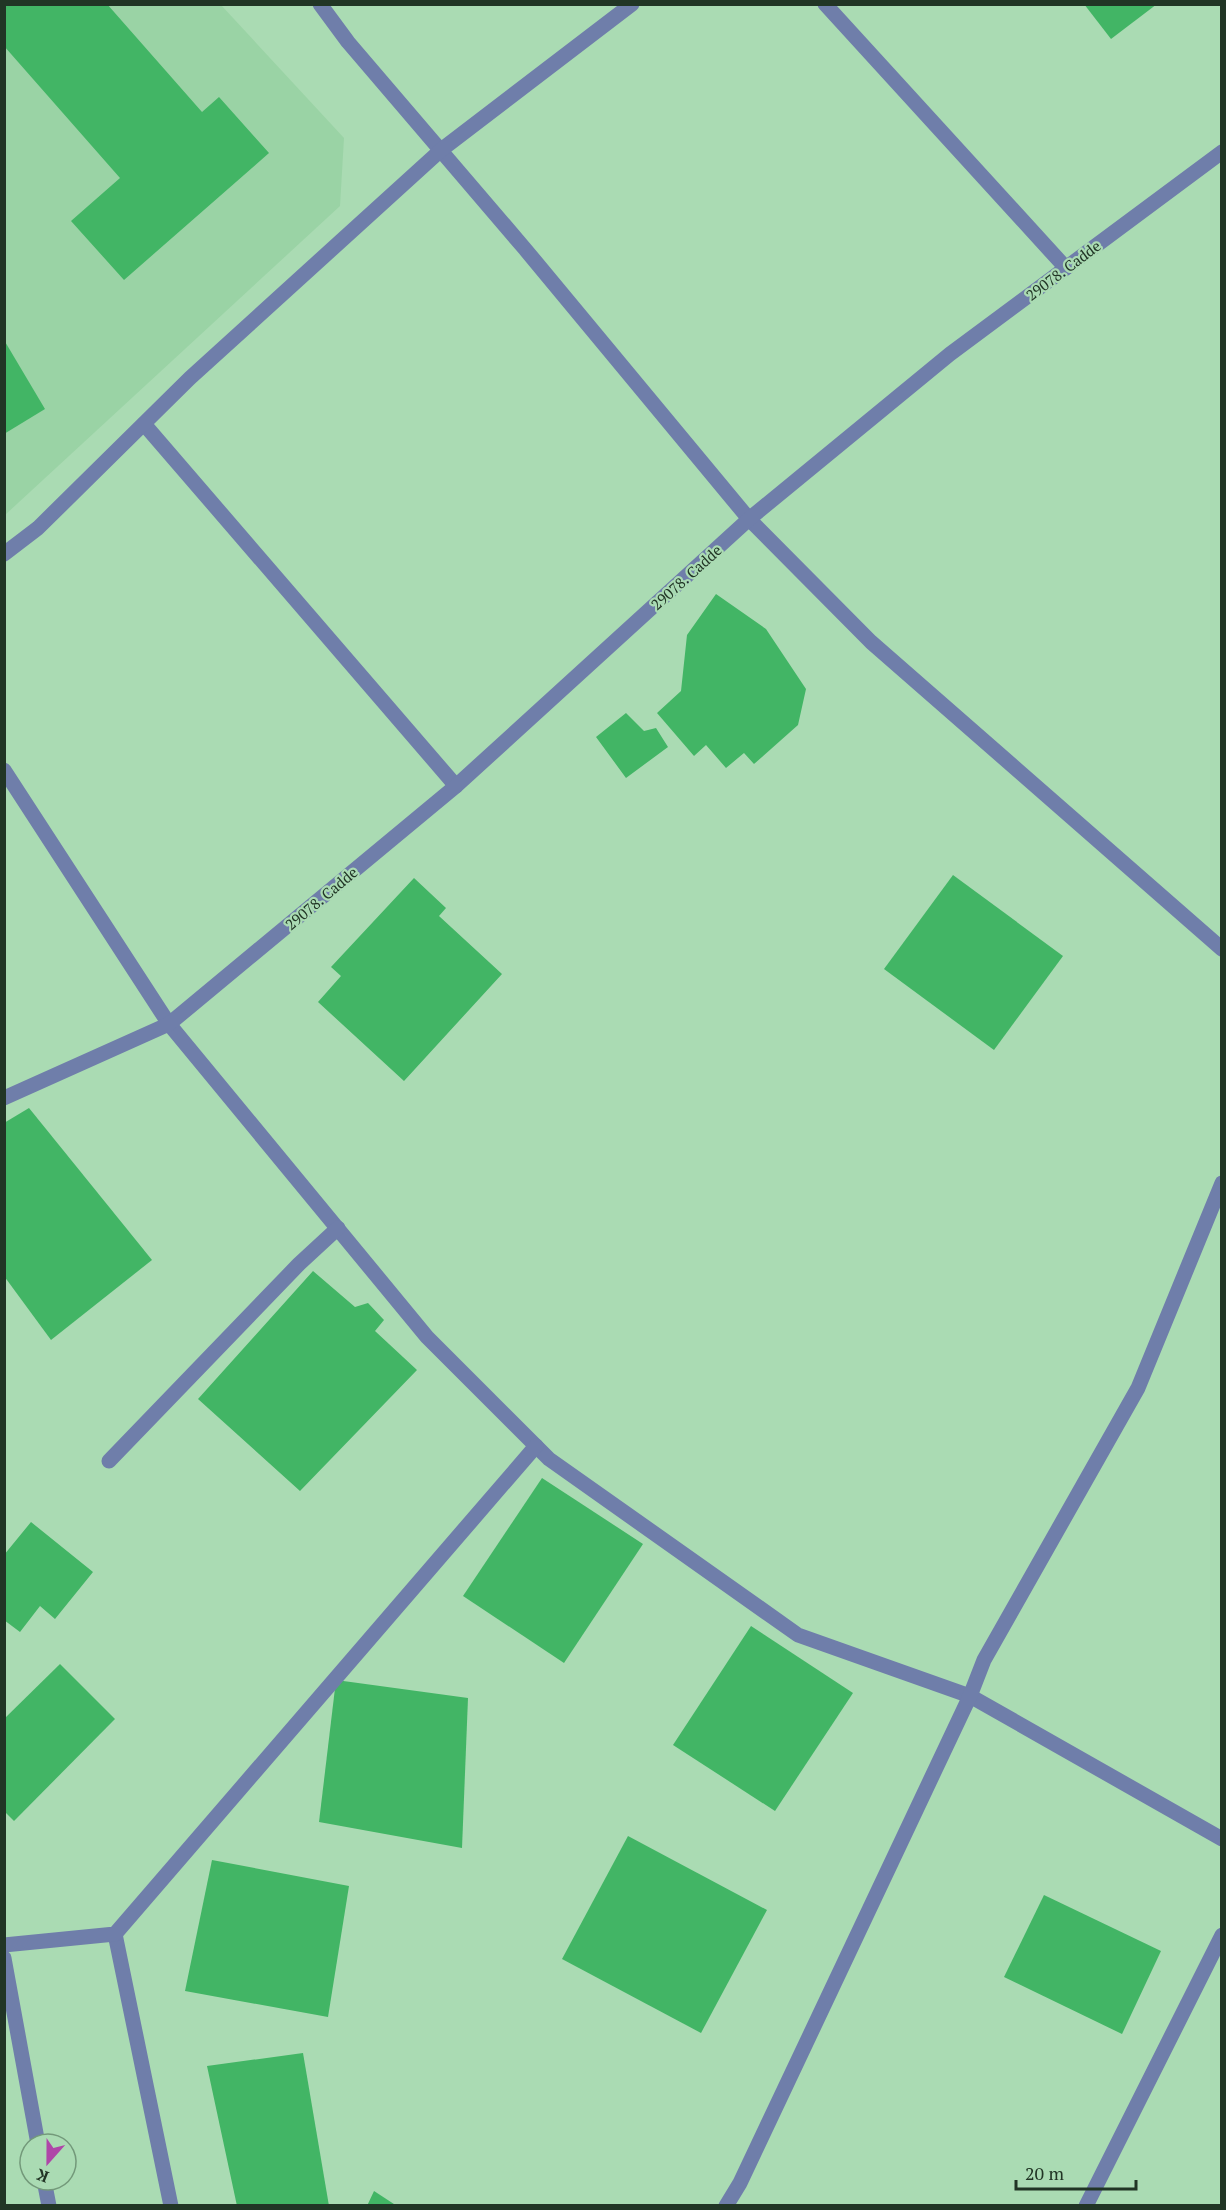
<svg xmlns="http://www.w3.org/2000/svg" width="1226" height="2210" viewBox="0 0 1226 2210" font-family="'PT Serif',serif">
<style>
.built{fill:#9ad3a5}
.building{fill:#42b565}
.lines{fill:none;stroke-linecap:round;stroke-linejoin:round}
.minor{stroke:#6f7eaa;stroke-width:15}
.labels{text-anchor:middle;dominant-baseline:central;stroke-width:4.5;stroke-linejoin:round;paint-order:stroke}
.street-label{font-size:15px;fill:#213525;stroke:#aadbb3}
</style>
<rect width="100%" height="100%" fill="#aadbb3"/>
<polygon class="built" points="5,5 221,5 344,138 340,206 5,515"/>
<g class="building">
<polygon points="4,4 107,4 202,112 219,97 269,153 124,280 71,221 120,178 4,46"/>
<polygon points="1084,4 1157,4 1111,39"/>
<polygon points="4,340 45,409 4,434"/>
<polygon points="716,594 766,629 806,689 798,725 754,764 744,753 726,768 706,745 694,756 657,713 681,691 687,635"/>
<polygon points="626,713 644,731 656,728 668,747 626,778 596,737"/>
<polygon points="953,875 1063,956 994,1050 884,969"/>
<polygon points="414,878 446,908 439,916 502,974 404,1081 318,1002 341,976 331,967"/>
<polygon points="29,1108 152,1260 51,1340 4,1276 4,1123"/>
<polygon points="313,1271 355,1307 368,1303 384,1320 375,1331 417,1370 300,1491 198,1399"/>
<polygon points="542,1478 643,1544 564,1663 463,1596"/>
<polygon points="31,1522 93,1572 55,1619 40,1606 20,1632 4,1620 4,1555"/>
<polygon points="751,1626 853,1693 775,1811 673,1745"/>
<polygon points="60,1664 115,1719 14,1821 4,1811 4,1719"/>
<polygon points="336,1680 468,1698 462,1848 319,1822"/>
<polygon points="628,1836 767,1910 701,2033 562,1959"/>
<polygon points="212,1860 349,1886 328,2017 185,1991"/>
<polygon points="1044,1895 1161,1951 1122,2034 1004,1977"/>
<polygon points="303,2053 329,2206 237,2206 207,2066"/>
<polygon points="374,2191 397,2206 367,2206"/>
</g>
<g class="lines">
<g class="minor">
<polyline points="320,4 348,42 525,249 749,519 871,642 1222,949"/>
<polyline points="825,4 1066,268"/>
<polyline points="144,424 456,786"/>
<polyline points="4,554 38,528 190,378 441,150 632,4"/>
<polyline points="4,770 169,1024 427,1337 549,1459 798,1635 970,1696 1222,1839"/>
<polyline points="4,1098 169,1024 456,786 749,519 950,354 1222,152"/>
<polyline points="109,1461 299,1264 338,1228"/>
<polyline points="115,1934 171,2206"/>
<polyline points="4,1945 115,1934 536,1446"/>
<polyline points="4,1958 38,2144"/>
<polyline points="44,2180 49,2206"/>
<polyline points="726,2206 740,2183 970,1696 984,1660 1138,1388 1222,1183"/>
<polyline points="1086,2206 1222,1935"/>
</g>
</g>
<g class="labels">
<g class="street-label">
<text transform="translate(1063 270) rotate(-37)">29078. Cadde</text>
<text transform="translate(686 577) rotate(-42)">29078. Cadde</text>
<text transform="translate(321 898) rotate(-40)">29078. Cadde</text>
</g>
</g>
<rect width="1226" height="2210" fill="none" stroke="#213525" stroke-width="12"/>
<g transform="translate(48 2162) rotate(201)"><circle r="28" fill="#aadbb3" stroke="#73997a" stroke-width="1.5"/>
<path d="M0-4.5L10 22L0 15L-10 22Z" fill="#af46a8"/>
<text y="-9" font-size="16" font-weight="bold" text-anchor="middle" fill="#213525">K</text>
</g>
<path d="M1016 2180v9h120v-9" fill="none" stroke="#213525" stroke-width="3"/>
<text x="1025" y="2180" font-size="18" fill="#213525" stroke="#aadbb3" stroke-width="4.5" paint-order="stroke">20 m</text>
</svg>
